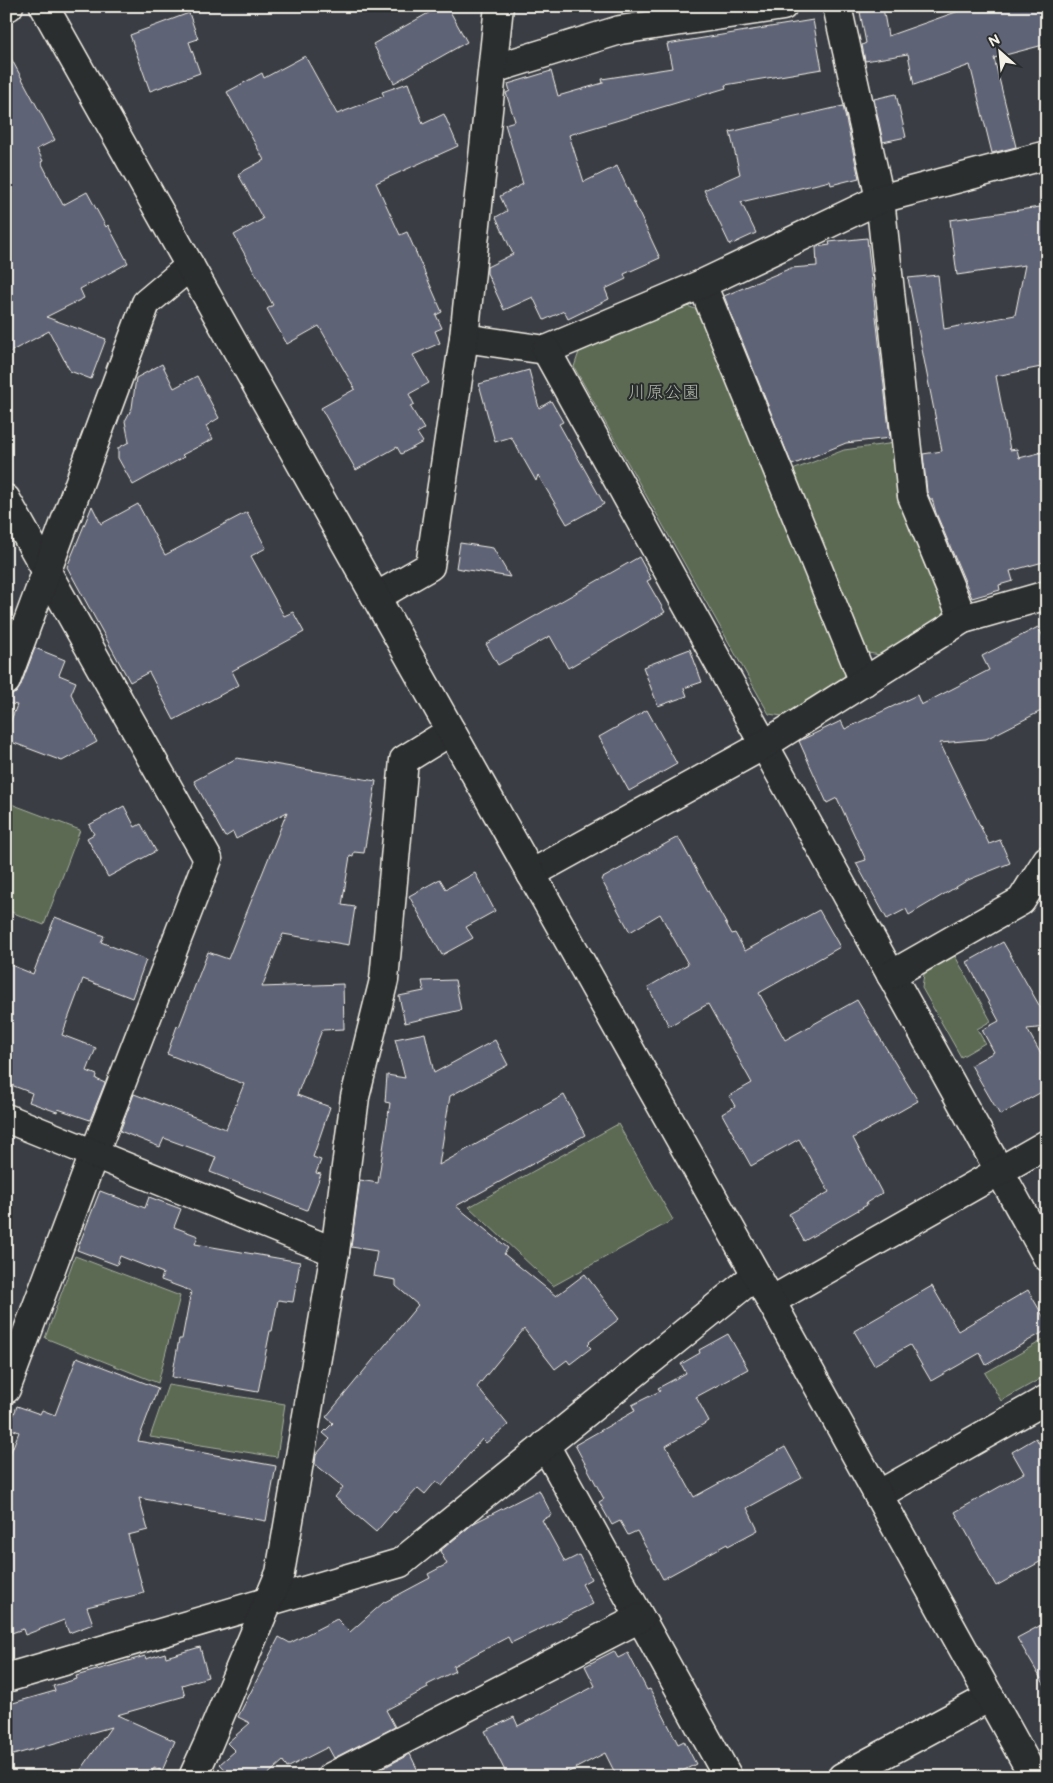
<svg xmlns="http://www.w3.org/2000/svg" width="1053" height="1783" viewBox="0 0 1053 1783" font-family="'Balsamiq Sans','Klee One',sans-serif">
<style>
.green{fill:#5b6b53;stroke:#a8ae9e}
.building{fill:#5e6476;stroke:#f4f1e8}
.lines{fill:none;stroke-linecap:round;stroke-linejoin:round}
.minor-casing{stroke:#f4f1e8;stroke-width:31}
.tertiary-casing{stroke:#f4f1e8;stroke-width:31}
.minor{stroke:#2a2d2e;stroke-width:28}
.tertiary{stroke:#2a2d2e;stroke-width:28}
.labels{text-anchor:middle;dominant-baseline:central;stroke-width:4;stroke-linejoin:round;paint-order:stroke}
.park-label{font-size:18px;fill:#afb5a5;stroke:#2a2d2e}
</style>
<rect width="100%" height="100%" fill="#3a3e44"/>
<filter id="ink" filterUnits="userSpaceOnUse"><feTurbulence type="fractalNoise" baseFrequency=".02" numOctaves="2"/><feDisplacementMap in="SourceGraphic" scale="10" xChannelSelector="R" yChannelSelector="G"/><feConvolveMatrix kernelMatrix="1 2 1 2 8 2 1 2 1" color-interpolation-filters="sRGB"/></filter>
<g filter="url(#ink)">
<g class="green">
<polygon points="687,306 704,312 845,661 845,676 782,716 769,714 574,367 579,352"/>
<polygon points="895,443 947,605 941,617 880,655 862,652 790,471 844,450"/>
<polygon points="6,802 80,830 44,925 6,910"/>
<polygon points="955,956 991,1021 977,1029 985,1043 961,1057 922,988 924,974"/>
<polygon points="618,1124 673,1220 553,1286 469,1207"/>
<polygon points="75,1256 180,1296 158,1383 45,1338"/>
<polygon points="1045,1339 1047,1343 1047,1375 1001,1401 985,1373"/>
<polygon points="168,1385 285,1404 277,1457 150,1437"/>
</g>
<g class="building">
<polygon points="441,6 447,6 467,42 394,83 373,44"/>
<polygon points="973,6 1047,6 1047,44 994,58 1016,147 992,153 970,65 914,85 908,54 865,61 862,45 866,43 860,12 883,8 888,36"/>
<polygon points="189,13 198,39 189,42 200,73 150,91 130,35"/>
<polygon points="813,20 822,69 725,85 726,88 569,135 584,182 617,166 660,258 624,274 626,279 605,289 609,299 568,319 564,311 544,320 533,297 504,310 487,273 487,267 513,254 496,217 507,211 500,196 523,184 505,124 515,121 506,93 510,91 508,84 551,71 558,96 603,83 602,79 672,68 667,44"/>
<polygon points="6,49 55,140 37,149 43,161 41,162 63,205 87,192 106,227 108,225 128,263 80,289 84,298 46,317 106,339 91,379 70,371 49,331 6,354"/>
<polygon points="305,56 337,114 384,96 382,92 408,83 423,124 444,114 458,146 376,183 400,235 407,232 442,312 436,315 442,328 435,331 440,343 413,355 429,383 409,394 414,404 410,406 424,429 417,433 423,442 401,454 397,447 356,470 321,408 355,389 319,326 287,344 267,309 273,305 234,235 263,219 238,174 264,160 227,92 262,73 264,78"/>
<polygon points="896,94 906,137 883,142 874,99"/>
<polygon points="843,106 859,178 831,185 830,181 741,202 756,233 730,245 704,190 740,174 730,132"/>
<polygon points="1047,206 1047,361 1040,362 1041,367 996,376 1010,450 1017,449 1019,458 1047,451 1047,561 1010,571 1013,581 999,585 1000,590 972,598 936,513 932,499 930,499 927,492 923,454 942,451 908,278 938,275 944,329 1015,315 1025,265 957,275 950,220"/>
<polygon points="867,238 890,438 846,443 792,465 724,296 791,268 817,266 816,247 830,245 829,242"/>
<polygon points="162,364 174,388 197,376 219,418 206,426 213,439 182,455 184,457 133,485 118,458 118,448 129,442 125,421 132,408 136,378"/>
<polygon points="529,370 539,408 551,401 563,422 559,424 604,504 567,524 538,475 536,481 511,437 495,442 479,384"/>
<polygon points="138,504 165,555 247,512 266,548 251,556 284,616 293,612 304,632 232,671 239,685 174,720 149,672 130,682 67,567 92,506 101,524"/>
<polygon points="460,543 493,548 510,577 456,568"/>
<polygon points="639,557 651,579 647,581 665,612 568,668 550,636 498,665 486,644"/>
<polygon points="1038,627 1047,644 1047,708 986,739 940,743 989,844 1000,840 1010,863 968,880 909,915 906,909 887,919 856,863 866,860 837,798 827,803 799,741 841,721 845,729 917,695 921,705 989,670 982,656"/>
<polygon points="35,648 65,660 59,675 76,682 71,694 97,742 62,761 6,740 6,733 17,705 6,703 6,696 16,693 20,687"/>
<polygon points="690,649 702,682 684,688 687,696 658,706 643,667"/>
<polygon points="647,710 677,764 629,791 599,737"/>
<polygon points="237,758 376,781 364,853 354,852 353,857 350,856 342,905 355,907 349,945 283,934 262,987 343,984 344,1029 322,1030 297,1095 330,1107 313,1157 321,1160 316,1173 321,1174 307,1210 210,1172 216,1157 164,1138 160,1147 120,1131 134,1094 226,1129 244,1084 167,1054 177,1026 179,1027 208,952 228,959 287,812 236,839 233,832 225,837 194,781"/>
<polygon points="124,806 135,827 141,824 156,851 108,877 87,838 94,834 89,825"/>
<polygon points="678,837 732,934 735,933 745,951 819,910 840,947 759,993 785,1040 857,1000 918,1101 853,1138 882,1193 866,1203 867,1205 804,1241 789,1214 829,1192 799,1139 751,1166 722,1114 735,1106 729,1096 752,1083 708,1004 669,1026 648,987 688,964 660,914 630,932 601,879"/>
<polygon points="475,873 495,911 466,927 473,938 442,955 409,896 440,879 446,889"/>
<polygon points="55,917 104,936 101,942 146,960 132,998 83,979 62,1035 96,1048 87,1071 97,1075 96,1079 105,1083 90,1120 58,1109 57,1112 29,1102 32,1093 6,1083 6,963 33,974"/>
<polygon points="1003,942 1047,1019 1047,1027 1027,1029 1047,1065 1047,1089 1000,1115 971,1065 994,1052 982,1030 999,1021 967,962"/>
<polygon points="455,980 461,1010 405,1023 399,996 424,991 422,981"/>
<polygon points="425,1033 434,1073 495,1040 508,1065 450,1096 439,1165 564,1095 585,1135 456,1206 508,1248 504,1254 556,1296 585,1274 619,1319 589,1342 590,1343 588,1345 591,1348 570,1364 567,1360 555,1369 524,1329 477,1387 508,1425 486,1443 482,1439 442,1486 436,1481 425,1494 418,1488 395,1513 394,1511 376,1532 335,1497 343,1487 315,1464 316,1455 330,1439 323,1433 333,1423 326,1417 418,1305 396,1286 396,1280 373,1276 377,1251 351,1247 360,1180 378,1183 390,1103 385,1102 387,1075 405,1078 395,1039"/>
<polygon points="100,1191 145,1208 149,1197 181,1209 174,1227 198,1236 195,1244 300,1262 293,1302 278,1300 272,1331 270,1331 258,1392 172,1377 179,1339 182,1339 191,1291 161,1280 163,1273 120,1256 117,1265 77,1250"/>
<polygon points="932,1286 958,1331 1028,1290 1047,1323 1047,1330 986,1365 980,1353 931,1381 910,1345 874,1365 854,1331"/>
<polygon points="728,1334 748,1369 696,1397 709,1421 666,1446 694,1497 785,1447 802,1478 747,1508 758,1530 728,1546 727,1544 663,1579 637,1531 628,1535 620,1521 612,1525 599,1502 604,1499 575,1445 635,1411 632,1405 660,1391 658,1388 686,1373 681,1364 700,1353 699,1350"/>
<polygon points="77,1357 158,1388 138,1441 276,1466 266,1521 139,1498 148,1530 128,1535 144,1593 87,1607 93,1624 69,1633 64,1620 25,1635 23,1629 6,1635 6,1464 19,1432 9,1428 17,1406 40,1414 42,1410 55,1415"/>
<polygon points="1036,1438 1047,1458 1047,1558 996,1586 955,1512 1024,1473 1012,1452"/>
<polygon points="539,1490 552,1515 542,1520 565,1562 579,1555 591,1579 582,1584 593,1604 511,1643 508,1637 453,1666 455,1671 427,1685 428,1688 386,1710 395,1727 334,1758 328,1747 287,1768 283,1761 265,1777 232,1777 220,1764 235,1751 227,1743 250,1723 238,1717 279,1637 290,1643 337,1619 350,1632 383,1603 430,1578 428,1574 447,1564 440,1551 474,1523"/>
<polygon points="1047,1622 1047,1689 1017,1638"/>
<polygon points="200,1647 208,1677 182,1685 185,1696 117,1715 175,1741 162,1771 154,1767 150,1777 76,1777 111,1727 6,1757 6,1705 55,1691 53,1686 77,1679 76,1676 145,1656 146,1659 165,1653 166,1657"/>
<polygon points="614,1651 618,1658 628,1653 647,1690 650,1689 678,1744 684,1741 696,1764 671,1777 617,1777 605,1753 559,1777 508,1777 485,1731 514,1717 518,1726 595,1686 585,1666"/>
<polygon points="410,1754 421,1777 366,1777"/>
</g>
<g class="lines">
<g class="minor-casing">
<g id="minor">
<polyline points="837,6 880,199 912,496 963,619"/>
<polyline points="493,69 620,30 783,6"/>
<polyline points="702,284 864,682"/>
<polyline points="464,338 546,350 702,284 880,199 1047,155"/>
<polyline points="546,350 1047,1257"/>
<polyline points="6,499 208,859 94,1154 6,1389"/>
<polyline points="376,597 430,566 464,338 499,6"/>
<polyline points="6,681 146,303 190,266"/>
<polyline points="531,874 764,745 963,619 1047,595"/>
<polyline points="891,975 1021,901 1047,860"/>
<polyline points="6,1118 335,1252"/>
<polyline points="771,1301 1047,1144"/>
<polyline points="545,1445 728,1777"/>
<polyline points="878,1495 1047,1399"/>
<polyline points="6,1678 400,1563 756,1275"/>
<polyline points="193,1777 208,1744 280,1573 335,1252 355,1097 384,980 404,760 451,731"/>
<polyline points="331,1777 640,1618"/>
<polyline points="842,1777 990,1697"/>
</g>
</g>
<g class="tertiary-casing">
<g id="tertiary">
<polyline points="44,6 771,1301 1034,1777"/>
<polyline points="6,7 9,6"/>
</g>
</g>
<use href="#minor" class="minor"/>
<use href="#tertiary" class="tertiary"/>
</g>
</g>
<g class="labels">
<g class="park-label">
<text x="664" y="392">川原公園</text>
</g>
</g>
<rect width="1053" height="1783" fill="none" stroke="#2a2d2e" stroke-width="25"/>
<rect x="12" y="12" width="1028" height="1758" fill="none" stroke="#f4f1e8" stroke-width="2" filter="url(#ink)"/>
<g transform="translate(1000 52) rotate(333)" stroke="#2a2d2e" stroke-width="4" paint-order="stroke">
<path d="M0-4L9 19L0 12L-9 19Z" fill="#f4f1e8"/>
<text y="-8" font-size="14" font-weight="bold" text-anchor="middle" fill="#f4f1e8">N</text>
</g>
</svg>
